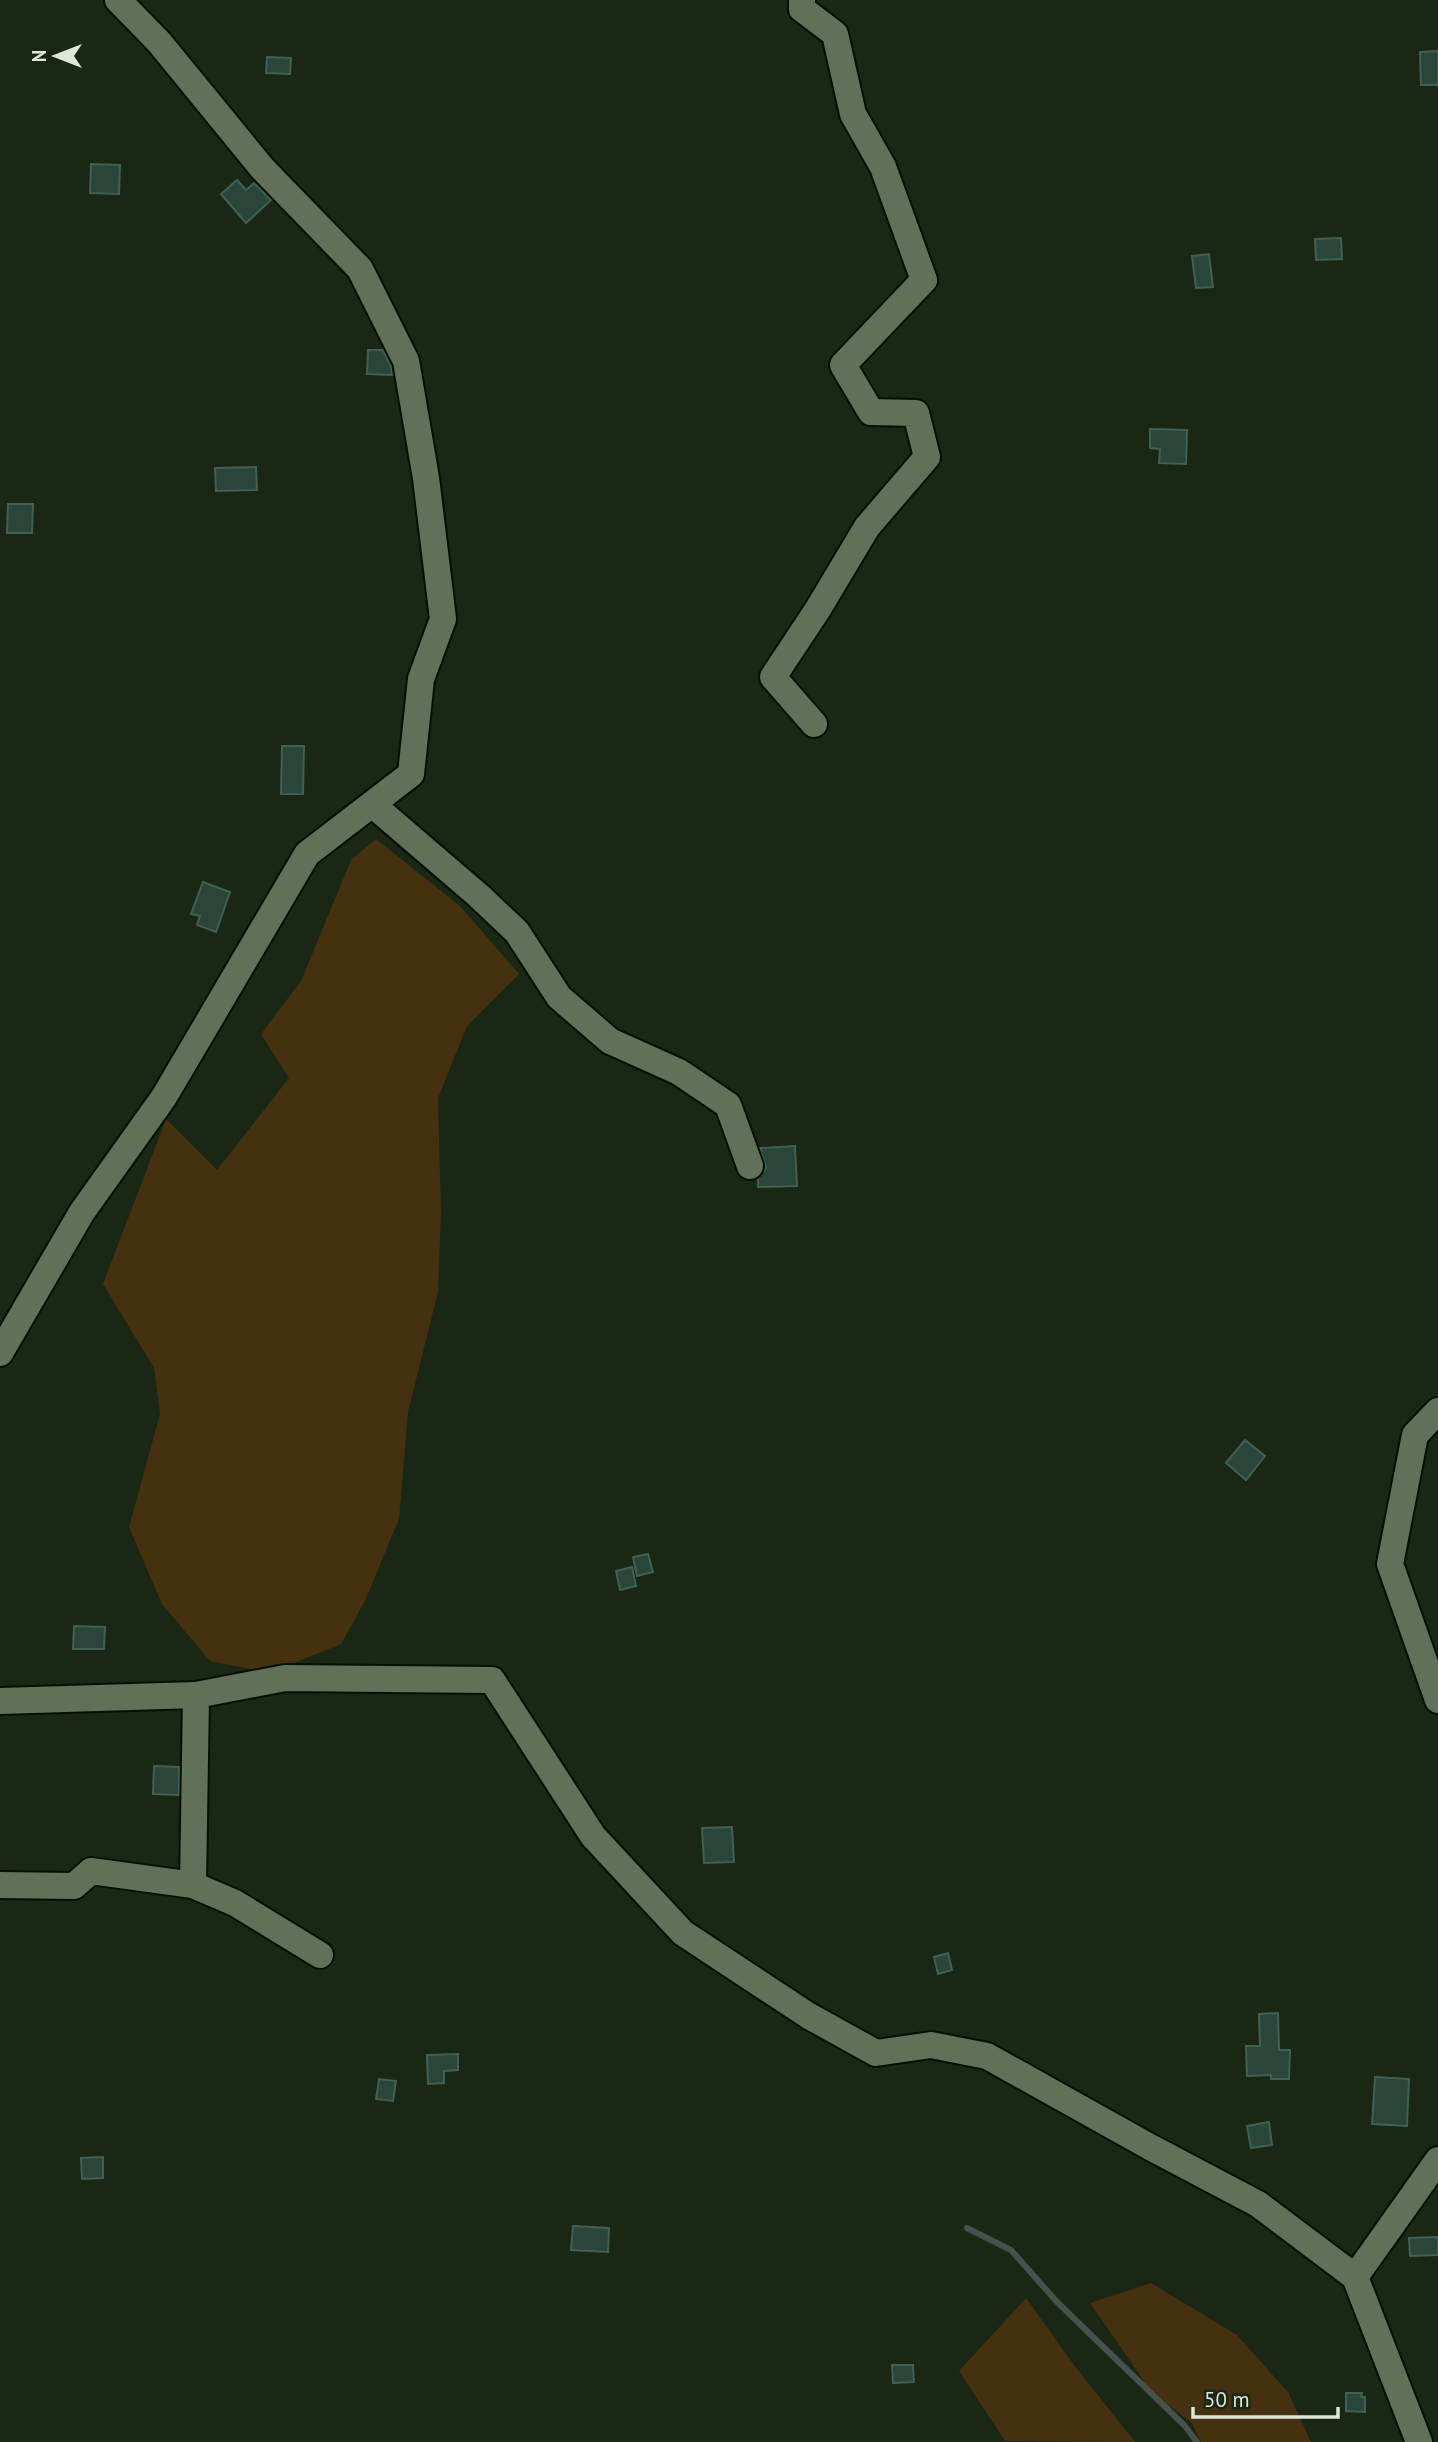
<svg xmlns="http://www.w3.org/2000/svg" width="1438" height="2442" viewBox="0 0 1438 2442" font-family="'PT Sans',sans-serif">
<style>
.green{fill:#453010}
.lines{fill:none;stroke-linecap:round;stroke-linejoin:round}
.stream{stroke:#46514e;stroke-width:6}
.building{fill:#2a463b;stroke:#425f53;stroke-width:2}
.minor-casing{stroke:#051002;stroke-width:30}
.minor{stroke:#607059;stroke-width:26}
</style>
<rect width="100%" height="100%" fill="#1a2714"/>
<g class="green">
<polygon points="376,839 460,906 519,974 467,1026 438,1098 441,1214 438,1292 408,1412 399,1519 365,1601 341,1644 269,1673 210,1661 162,1604 129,1527 160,1414 154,1368 103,1284 166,1119 217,1170 289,1078 261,1034 301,981 351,860"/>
<polygon points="1151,2283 1237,2335 1288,2392 1311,2442 1201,2442 1191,2422 1153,2394 1090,2303"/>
<polygon points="1026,2298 1074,2365 1135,2442 1005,2441 959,2371"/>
</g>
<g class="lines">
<polyline class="stream" points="967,2228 1011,2250 1057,2302 1185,2426 1197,2442"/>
</g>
<g class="building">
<polygon points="1438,51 1438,85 1421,85 1420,52"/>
<polygon points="267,57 291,58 290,74 266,73"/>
<polygon points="91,164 120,165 119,194 90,193"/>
<polygon points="237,180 246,190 254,183 271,200 246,223 221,194"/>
<polygon points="1341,238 1342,259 1316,260 1315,239"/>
<polygon points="1209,254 1213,287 1196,288 1192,256"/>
<polygon points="368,350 383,350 391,366 392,375 367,374"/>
<polygon points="1150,429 1187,430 1186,464 1159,463 1160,449 1150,448"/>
<polygon points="256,467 257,490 216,491 215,468"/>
<polygon points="8,504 33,504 32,533 7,533"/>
<polygon points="282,746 304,746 303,794 281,794"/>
<polygon points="203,882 230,892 216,932 197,925 200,916 191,914"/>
<polygon points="795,1146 797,1186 758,1187 758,1179 766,1168 760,1148"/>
<polygon points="1245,1440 1265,1456 1246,1480 1226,1463"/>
<polygon points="648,1554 653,1572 637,1576 633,1557"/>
<polygon points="632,1567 636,1586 620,1590 616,1571"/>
<polygon points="74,1626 105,1627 104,1649 73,1649"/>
<polygon points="154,1766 179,1767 179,1795 153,1794"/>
<polygon points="732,1827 734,1862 704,1863 702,1828"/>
<polygon points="948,1953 952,1970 938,1974 934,1957"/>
<polygon points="1278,2013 1279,2050 1290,2050 1289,2079 1271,2079 1271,2075 1247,2076 1246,2046 1260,2046 1259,2014"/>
<polygon points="458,2054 458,2070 444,2071 444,2083 428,2084 427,2055"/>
<polygon points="1375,2077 1409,2079 1407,2126 1372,2124"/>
<polygon points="379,2079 396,2081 393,2101 376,2099"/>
<polygon points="1269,2122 1272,2145 1251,2148 1247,2126"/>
<polygon points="103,2157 103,2178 82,2179 81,2158"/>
<polygon points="573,2226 609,2228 608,2252 571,2250"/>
<polygon points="1438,2237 1438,2255 1410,2256 1409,2238"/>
<polygon points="892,2365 913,2365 914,2382 893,2383"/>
<polygon points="1346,2393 1362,2393 1361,2397 1365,2397 1365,2412 1346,2411"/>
</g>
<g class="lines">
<g class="minor-casing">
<g id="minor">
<polyline points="802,0 802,9 835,34 853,114 883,167 924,280 843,365 871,412 916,413 927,457 867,527 818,609 773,677 814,724"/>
<polyline points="373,805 479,896 517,932 559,997 610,1041 679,1072 728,1105 750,1166"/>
<polyline points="0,1353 82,1212 164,1097 307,854 411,774 421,679 443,619 426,478 406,361 360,269 262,168 159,42 118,0"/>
<polyline points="1438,1411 1415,1435 1390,1564 1438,1700"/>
<polyline points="0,1701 196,1695"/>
<polyline points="0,1885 74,1886 91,1871 193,1885 196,1695 285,1678 492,1680 593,1836 683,1933 809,2016 876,2053 931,2045 987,2056 1150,2147 1258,2204 1355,2277 1419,2442"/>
<polyline points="193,1885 235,1903 320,1955"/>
<polyline points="1355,2277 1438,2160"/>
</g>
</g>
<use href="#minor" class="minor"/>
</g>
<g transform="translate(56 56) rotate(270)" stroke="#1a2714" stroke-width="5" paint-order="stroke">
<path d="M0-5L12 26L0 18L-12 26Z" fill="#dde7da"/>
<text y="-10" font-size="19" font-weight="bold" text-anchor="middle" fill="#dde7da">N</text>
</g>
<path d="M1193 2407v10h145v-10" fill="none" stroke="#dde7da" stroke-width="3.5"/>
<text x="1204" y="2407" font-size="21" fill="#dde7da" stroke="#1a2714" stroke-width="5" paint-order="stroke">50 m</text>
</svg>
